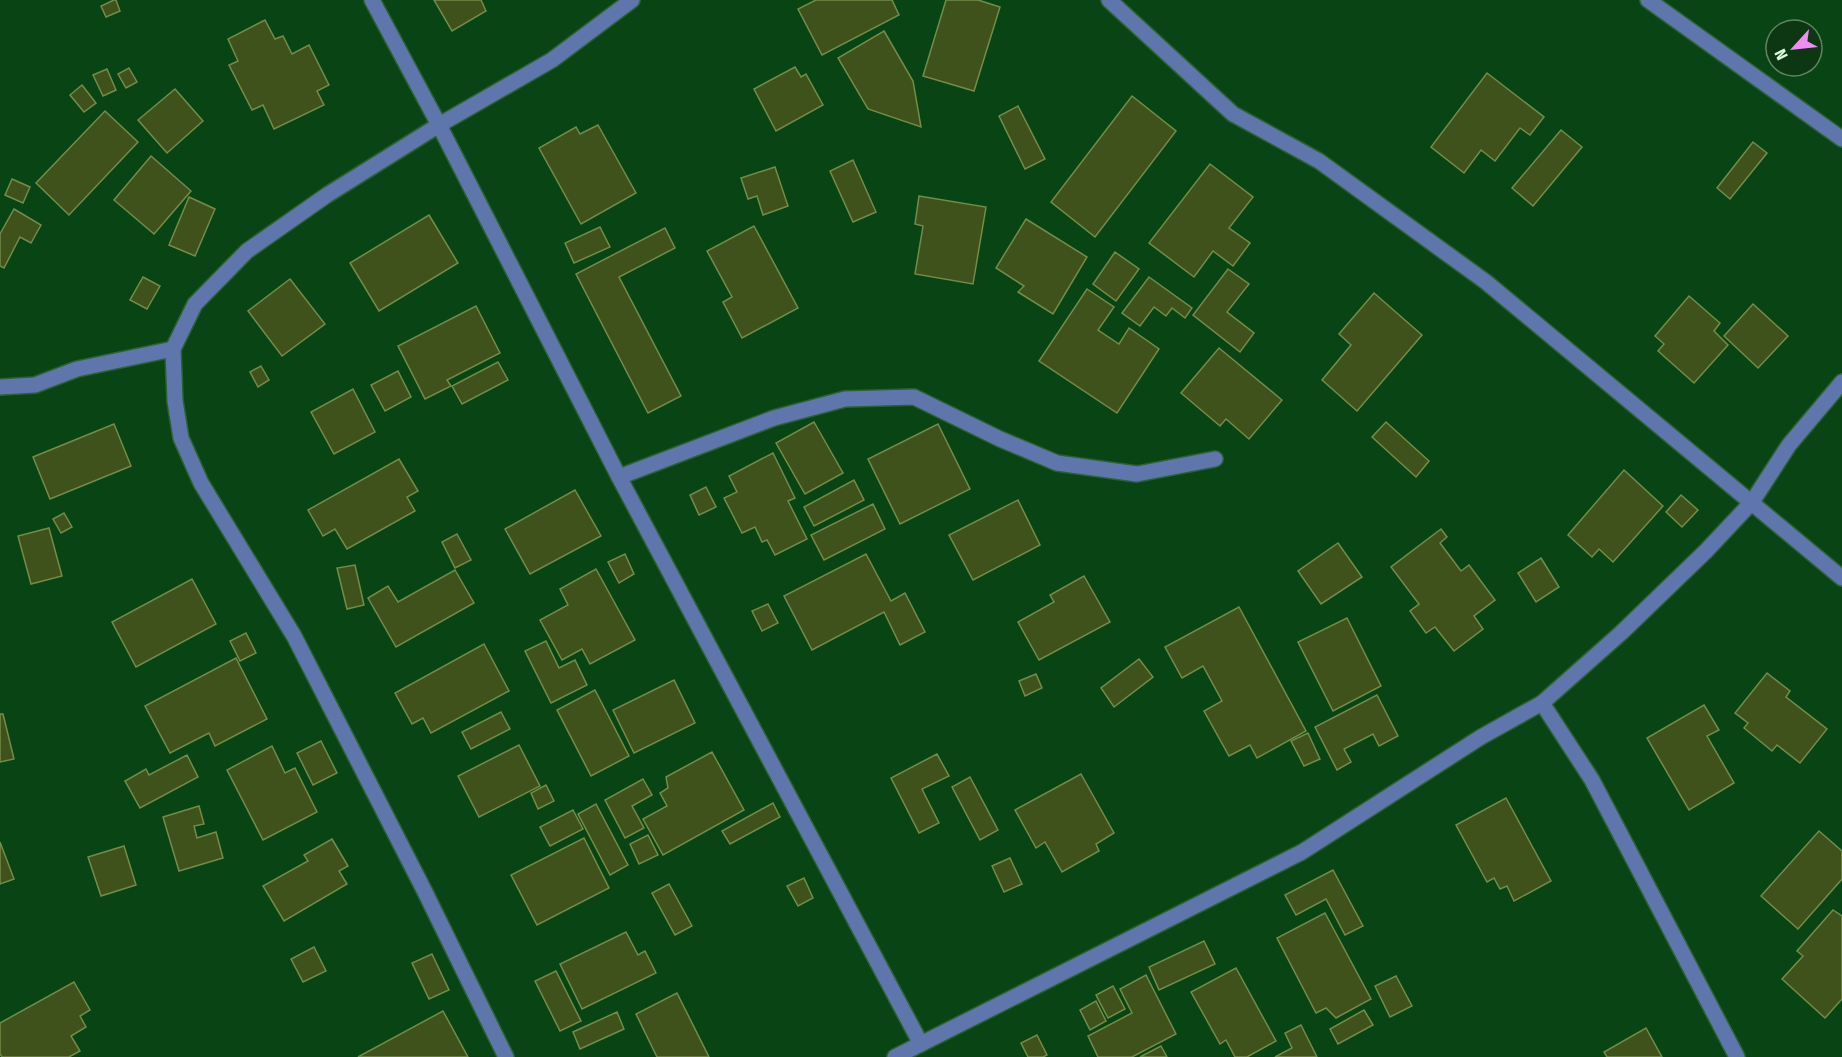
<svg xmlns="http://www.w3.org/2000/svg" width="1842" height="1057" viewBox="0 0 1842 1057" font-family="'Fira Sans Condensed',sans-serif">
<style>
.building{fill:#40521b;stroke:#738c49;stroke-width:1.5}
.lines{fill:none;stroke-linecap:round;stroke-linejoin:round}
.minor-casing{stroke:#2b6134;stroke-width:18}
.minor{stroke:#5e76ac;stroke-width:15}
</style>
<rect width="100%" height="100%" fill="#094414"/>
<g class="building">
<polygon points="114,0 116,0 120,11 106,17 101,6"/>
<polygon points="434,0 481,0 486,11 452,31"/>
<polygon points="816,0 892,0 899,15 822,55 798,9"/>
<polygon points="946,0 978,0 1000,7 974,91 923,76"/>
<polygon points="265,20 275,39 283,36 292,54 309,45 329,85 317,91 324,105 274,129 263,105 252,110 229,65 238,61 228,39"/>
<polygon points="884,31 913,81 921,127 868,109 838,58"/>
<polygon points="795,67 801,77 806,74 823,105 776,131 754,89"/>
<polygon points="129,68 137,82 126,88 118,74"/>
<polygon points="107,69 116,90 103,96 93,75"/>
<polygon points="1487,73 1544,117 1530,135 1520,128 1495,161 1481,150 1464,173 1431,147"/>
<polygon points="82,85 96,103 84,112 70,95"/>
<polygon points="175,89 203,121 167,153 138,120"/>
<polygon points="1132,96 1176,131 1095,237 1051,202"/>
<polygon points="1018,106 1045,159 1025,169 999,116"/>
<polygon points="105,111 138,142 69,215 36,183"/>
<polygon points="598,125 636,193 581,224 539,148 576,127 580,134"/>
<polygon points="1561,130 1582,147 1533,206 1512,188"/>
<polygon points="1753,142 1767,153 1730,199 1717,188"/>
<polygon points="151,156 191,191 154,234 114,200"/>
<polygon points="853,160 876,212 853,222 830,171"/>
<polygon points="1210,164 1253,197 1229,228 1250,243 1233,266 1213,251 1194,277 1149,243"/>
<polygon points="775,167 788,206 763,215 757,196 748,199 741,178"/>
<polygon points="12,179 30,187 23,203 5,195"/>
<polygon points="919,196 986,207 973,284 915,274 923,226 915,224"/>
<polygon points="189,197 215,209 195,256 169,245"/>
<polygon points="14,209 41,225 31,243 20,237 4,268 0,266 0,234"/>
<polygon points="429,215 458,263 379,311 350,263"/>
<polygon points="1026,219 1087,257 1053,314 1018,292 1024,286 996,268"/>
<polygon points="754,226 798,308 742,338 723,302 732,297 707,251"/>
<polygon points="600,227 610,247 574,263 565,243"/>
<polygon points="665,228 675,248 619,277 681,396 648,413 576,274"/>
<polygon points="1115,252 1139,269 1116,301 1093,284"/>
<polygon points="1228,269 1249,284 1227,312 1254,333 1240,352 1193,315"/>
<polygon points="143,277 160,286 147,309 130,300"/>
<polygon points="1149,277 1192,308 1185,318 1172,308 1166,316 1154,307 1140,326 1122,313"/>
<polygon points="290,279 325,324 282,356 248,311"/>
<polygon points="1087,289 1114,307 1098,330 1119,344 1129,328 1159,349 1117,413 1039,361"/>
<polygon points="1374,293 1422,335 1357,411 1322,380 1351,345 1339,334"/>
<polygon points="1689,296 1720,323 1714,331 1728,345 1694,383 1658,351 1664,344 1655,336"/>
<polygon points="1753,304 1788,336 1758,368 1724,336"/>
<polygon points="476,306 500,353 447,380 451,386 425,399 398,346"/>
<polygon points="1219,348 1282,400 1249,439 1226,419 1220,426 1181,393"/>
<polygon points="498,362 508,380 462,404 452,386"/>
<polygon points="261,366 269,380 258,387 250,372"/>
<polygon points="398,371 411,397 385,411 371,385"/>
<polygon points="353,389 375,432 334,454 311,412"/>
<polygon points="814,422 843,473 805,494 776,443"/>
<polygon points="1386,422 1429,461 1416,477 1372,437"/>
<polygon points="114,424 131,466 50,499 33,457"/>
<polygon points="938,424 970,489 900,524 868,459"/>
<polygon points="773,453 795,498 788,501 807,539 775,555 767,540 762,542 755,527 742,533 724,498 737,492 729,476"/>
<polygon points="399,459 418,491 407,497 415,511 347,549 335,529 323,536 308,510"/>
<polygon points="1624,470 1663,506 1613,562 1599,549 1592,557 1568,535"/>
<polygon points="854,480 864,500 814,526 804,507"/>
<polygon points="706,487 716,507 699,515 690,495"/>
<polygon points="575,490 601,536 530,574 505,529"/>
<polygon points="1681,495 1698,510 1682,527 1666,512"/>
<polygon points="1018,500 1040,545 973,580 949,535"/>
<polygon points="873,504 885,529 824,560 811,535"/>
<polygon points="64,513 72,527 61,533 53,519"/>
<polygon points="49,528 62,576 31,584 18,536"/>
<polygon points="1441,529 1447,537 1440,543 1461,571 1469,565 1495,600 1474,616 1483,629 1454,651 1435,627 1426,633 1410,611 1419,604 1391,567"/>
<polygon points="457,534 471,560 455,568 442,542"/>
<polygon points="1338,543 1362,577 1321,604 1298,571"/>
<polygon points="625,554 634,574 619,583 608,562"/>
<polygon points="866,554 891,601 905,593 925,632 900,645 884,612 812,650 784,596"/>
<polygon points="1541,558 1559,587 1536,602 1518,573"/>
<polygon points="355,565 364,605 347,609 337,568"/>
<polygon points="596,569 635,640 590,664 582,649 562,660 540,620 568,605 560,589"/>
<polygon points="455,570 474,603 396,647 368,598 388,586 398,602"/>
<polygon points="1084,576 1110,622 1039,660 1018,622 1054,602 1050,595"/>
<polygon points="192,579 216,624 136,667 112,622"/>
<polygon points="768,604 778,623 762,631 752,611"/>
<polygon points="1239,607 1306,731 1257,758 1250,745 1229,756 1204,711 1222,701 1203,666 1182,678 1165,647"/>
<polygon points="1347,618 1381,686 1333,711 1298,642"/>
<polygon points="246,633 256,653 240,661 230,641"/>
<polygon points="546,641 559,668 575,660 587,685 551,703 525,651"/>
<polygon points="484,644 509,691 431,733 423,718 412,724 395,693"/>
<polygon points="236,658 267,719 215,746 209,733 170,753 145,706"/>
<polygon points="1139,659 1153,677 1114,707 1101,688"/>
<polygon points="1767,673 1790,691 1786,697 1827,729 1800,763 1777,745 1772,751 1744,728 1748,723 1735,713"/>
<polygon points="1036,674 1042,688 1025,696 1019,681"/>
<polygon points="674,680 695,723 634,753 613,710"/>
<polygon points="595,690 629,756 591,776 557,710"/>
<polygon points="1377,695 1398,736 1379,746 1373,734 1344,749 1351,762 1337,770 1315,727"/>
<polygon points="1704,705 1719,730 1707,736 1734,783 1689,810 1647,738"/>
<polygon points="501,712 510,729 471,749 462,732"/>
<polygon points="0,714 3,714 14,759 0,762"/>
<polygon points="1308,733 1320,759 1304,766 1291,741"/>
<polygon points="321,741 337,773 313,785 297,753"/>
<polygon points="519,745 540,786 479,817 458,776"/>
<polygon points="272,746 285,773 295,768 317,812 263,840 227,770"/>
<polygon points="712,752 744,810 663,855 643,819 667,806 660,793 668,788 666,777"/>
<polygon points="937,754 949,776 922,789 939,823 919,833 891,778"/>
<polygon points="187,755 198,777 140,808 125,781 146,769 149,775"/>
<polygon points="1081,774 1114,833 1096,844 1099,851 1062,872 1045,842 1036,848 1015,810"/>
<polygon points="970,777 998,830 980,840 952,787"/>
<polygon points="643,779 652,795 632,806 644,828 625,838 605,800"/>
<polygon points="546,785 554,801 538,809 531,793"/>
<polygon points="1506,798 1551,881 1514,901 1507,886 1500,889 1494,878 1487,882 1456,825"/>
<polygon points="773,803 780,817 730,844 722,831"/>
<polygon points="596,804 628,865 610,875 578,814"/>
<polygon points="199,806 204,824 194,826 197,838 216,832 223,858 179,871 163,817"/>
<polygon points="573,810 583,829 550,846 540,827"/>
<polygon points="1819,831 1842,851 1842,879 1798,929 1761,896"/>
<polygon points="648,835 658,855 639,864 630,844"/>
<polygon points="584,838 609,888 537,925 511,875"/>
<polygon points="332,839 348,866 339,871 347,884 284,921 263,886 308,861 304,855"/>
<polygon points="0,842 14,879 0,884"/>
<polygon points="124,846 136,885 101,896 88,857"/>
<polygon points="1010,858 1022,884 1004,892 992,866"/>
<polygon points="1333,870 1363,926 1345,935 1326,899 1296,915 1285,895"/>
<polygon points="804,878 813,898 798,906 787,886"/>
<polygon points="669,884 692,926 675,935 652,893"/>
<polygon points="1833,910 1842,916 1842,999 1825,1018 1782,979 1803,956 1797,951"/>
<polygon points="1325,913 1371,999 1336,1018 1326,1008 1316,1013 1277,938"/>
<polygon points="626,932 638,955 645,951 656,973 582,1009 560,964"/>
<polygon points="1204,941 1215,964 1159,990 1149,967"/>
<polygon points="314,947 326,971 303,982 291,959"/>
<polygon points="432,954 449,990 429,999 412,963"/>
<polygon points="1236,968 1276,1041 1247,1057 1235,1057 1226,1040 1220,1044 1191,992"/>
<polygon points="556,971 581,1021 560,1031 535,981"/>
<polygon points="1146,975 1176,1034 1132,1057 1098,1057 1088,1036 1132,1013 1120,989"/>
<polygon points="1396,976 1412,1006 1390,1017 1375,986"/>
<polygon points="74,982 90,1010 80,1016 86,1027 71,1036 80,1051 69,1057 2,1057 0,1054 0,1023"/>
<polygon points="1113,986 1125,1009 1108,1018 1096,995"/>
<polygon points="677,993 709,1057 657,1057 636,1014"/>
<polygon points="1096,1001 1106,1021 1090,1030 1080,1010"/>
<polygon points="1364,1010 1373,1025 1338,1044 1330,1029"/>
<polygon points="443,1011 468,1057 358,1057"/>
<polygon points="617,1012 624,1029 580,1049 573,1032"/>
<polygon points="1301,1025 1317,1057 1275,1057 1292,1048 1285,1033"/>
<polygon points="1646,1028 1662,1057 1607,1057 1604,1052"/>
<polygon points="1037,1035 1047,1055 1043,1057 1028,1057 1021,1043"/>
<polygon points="1161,1046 1167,1057 1140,1057"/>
</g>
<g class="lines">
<g class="minor-casing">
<g id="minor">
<polyline points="372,0 439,125 619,477 921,1044"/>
<polyline points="1109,0 1233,114 1319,161 1486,282 1842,578"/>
<polyline points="1648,0 1842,139"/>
<polyline points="0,387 35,385 77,369 173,349"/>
<polyline points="619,477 774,418 845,399 914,397 1000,439 1057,463 1137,474 1215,459"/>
<polyline points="1542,703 1592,780 1737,1057"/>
<polyline points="506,1057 424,890 294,636 201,483 181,438 175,401 173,349 195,304 247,251 327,195 439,125 552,60 632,0"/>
<polyline points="895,1057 1302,852 1481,737 1542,703 1621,633 1706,551 1752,502 1789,445 1842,382"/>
</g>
</g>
<use href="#minor" class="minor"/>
</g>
<g transform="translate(1794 48) rotate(243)"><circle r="28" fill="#0d3713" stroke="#608563" stroke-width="1.5"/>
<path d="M0-4.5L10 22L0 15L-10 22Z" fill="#f18bf5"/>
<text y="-9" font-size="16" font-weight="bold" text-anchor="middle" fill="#dcf9dc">N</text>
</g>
</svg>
